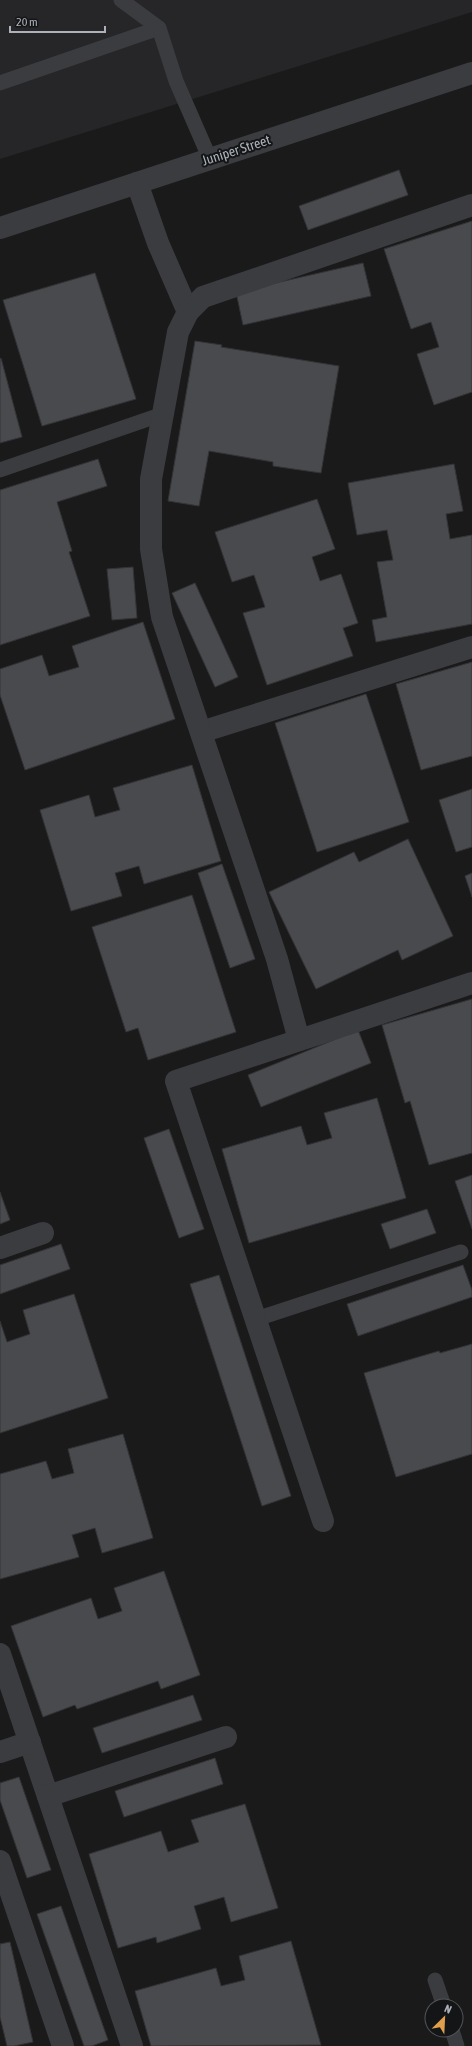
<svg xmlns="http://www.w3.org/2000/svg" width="472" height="2046" viewBox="0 0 472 2046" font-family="'Asap Condensed',sans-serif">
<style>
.built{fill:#262628}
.building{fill:#494a4e;stroke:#343437}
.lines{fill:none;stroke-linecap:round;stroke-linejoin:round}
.service{stroke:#3b3c40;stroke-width:15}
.minor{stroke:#3b3c40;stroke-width:22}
.tertiary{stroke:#3b3c40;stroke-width:22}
.labels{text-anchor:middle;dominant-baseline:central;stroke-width:4;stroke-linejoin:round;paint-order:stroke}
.street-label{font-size:14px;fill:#adb2ba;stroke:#141516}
</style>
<rect width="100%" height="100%" fill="#1a1a1b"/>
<polygon class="built" points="0,0 472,0 472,12 0,159"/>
<g class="building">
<polygon points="399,170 408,195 308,230 299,206"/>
<polygon points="472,221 472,392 434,405 417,354 439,347 431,322 411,329 384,249"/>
<polygon points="363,263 371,296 243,325 236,292"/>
<polygon points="95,273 136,399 42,426 3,300"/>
<polygon points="195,341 222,345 221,347 339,366 321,473 273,466 273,462 209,451 199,506 168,501"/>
<polygon points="1,358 22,437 0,443 0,359"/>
<polygon points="98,459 107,486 57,502 72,551 69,552 90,616 0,645 0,490"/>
<polygon points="454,464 463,511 446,514 450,539 472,535 472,624 376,642 372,620 387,617 377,562 393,560 387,530 357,535 348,483"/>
<polygon points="317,499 335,549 312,557 320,581 341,574 358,623 343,628 353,656 267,685 243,613 265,607 254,575 232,582 215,532"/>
<polygon points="133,567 137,618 112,620 107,569"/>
<polygon points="195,583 238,677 215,687 172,593"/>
<polygon points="143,622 175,719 25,770 0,695 0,669 42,655 49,676 79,667 72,646"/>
<polygon points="472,662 472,756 421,770 396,684"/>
<polygon points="366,694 409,822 317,852 275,723"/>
<polygon points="192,765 221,861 144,884 139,866 115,873 122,896 71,911 40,810 89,795 95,817 120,810 113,788"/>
<polygon points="472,789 472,847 456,852 439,800"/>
<polygon points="408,839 453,936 402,960 398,950 316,989 269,892 354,852 359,862"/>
<polygon points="222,864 255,959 230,968 198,873"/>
<polygon points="472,873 472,897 465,876"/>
<polygon points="192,895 236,1032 148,1060 138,1028 126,1032 92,927"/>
<polygon points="472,999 472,1153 429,1165 410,1101 405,1103 382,1025"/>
<polygon points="358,1030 371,1063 261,1107 248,1075"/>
<polygon points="377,1098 406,1198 249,1243 222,1149 301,1126 307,1145 332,1138 324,1113"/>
<polygon points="169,1129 204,1229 179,1238 144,1138"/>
<polygon points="472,1175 472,1229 455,1181"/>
<polygon points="0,1192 10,1220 0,1224"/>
<polygon points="427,1209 436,1233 390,1249 381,1224"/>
<polygon points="61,1244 70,1269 0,1294 0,1265"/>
<polygon points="463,1265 472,1290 472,1297 358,1336 347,1304"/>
<polygon points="219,1275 291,1496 262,1506 190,1284"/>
<polygon points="74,1294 108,1398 0,1433 0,1321 7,1342 30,1334 23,1310"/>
<polygon points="472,1344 472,1454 396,1477 364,1373 439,1351 440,1353"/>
<polygon points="123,1434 153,1538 102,1553 95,1528 72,1535 79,1557 0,1579 0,1474 46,1461 52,1479 74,1473 68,1449"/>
<polygon points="164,1571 200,1675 161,1689 158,1681 77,1709 75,1705 43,1717 11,1626 91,1598 98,1619 122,1611 114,1588"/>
<polygon points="193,1695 202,1720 102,1753 93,1728"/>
<polygon points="215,1758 223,1784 124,1817 115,1791"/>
<polygon points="19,1777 51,1870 27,1878 0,1800 0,1783"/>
<polygon points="245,1804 278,1908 231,1922 224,1897 194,1906 201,1929 157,1943 156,1937 118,1948 89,1854 161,1831 168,1852 199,1842 191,1820"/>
<polygon points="61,1906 108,2040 92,2046 84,2046 37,1914"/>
<polygon points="291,1941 321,2045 151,2046 135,1991 216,1968 221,1986 245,1980 239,1956"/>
<polygon points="10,1942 33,2042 14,2046 7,2046 0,2017 0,1944"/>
</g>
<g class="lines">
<g class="service">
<polyline points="121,0 159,28 176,81 210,159"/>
<polyline points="0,83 159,28"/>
<polyline points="0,470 163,414"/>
<polyline points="256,1319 461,1252"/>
<polyline points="435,1980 444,2006"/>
<polyline points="452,2030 457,2046"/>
</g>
<g class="minor">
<polyline points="137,183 158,243 188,312"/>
<polyline points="201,732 472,647"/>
<polyline points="299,1040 277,959 162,617 151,549 151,479 178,332 188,312 203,297 472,205"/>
<polyline points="0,1248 43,1233"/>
<polyline points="323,1521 176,1081 472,983"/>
<polyline points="0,1654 132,2046"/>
<polyline points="0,1752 30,1742"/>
<polyline points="48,1796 226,1737"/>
<polyline points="0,1861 63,2046"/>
</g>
<polyline class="tertiary" points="0,228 472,73"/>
</g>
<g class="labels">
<g class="street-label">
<text transform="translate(236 150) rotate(-18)">Juniper Street</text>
</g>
</g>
<g transform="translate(444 2018) rotate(24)"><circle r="19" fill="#141516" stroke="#515458"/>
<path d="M0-3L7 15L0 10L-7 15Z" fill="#e09f4d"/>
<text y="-6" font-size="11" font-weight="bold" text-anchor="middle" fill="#adb2ba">N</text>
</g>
<path d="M10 26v6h95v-6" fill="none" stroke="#adb2ba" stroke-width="2"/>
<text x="16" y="26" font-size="12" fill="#adb2ba" stroke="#141516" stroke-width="3" paint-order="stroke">20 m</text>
</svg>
